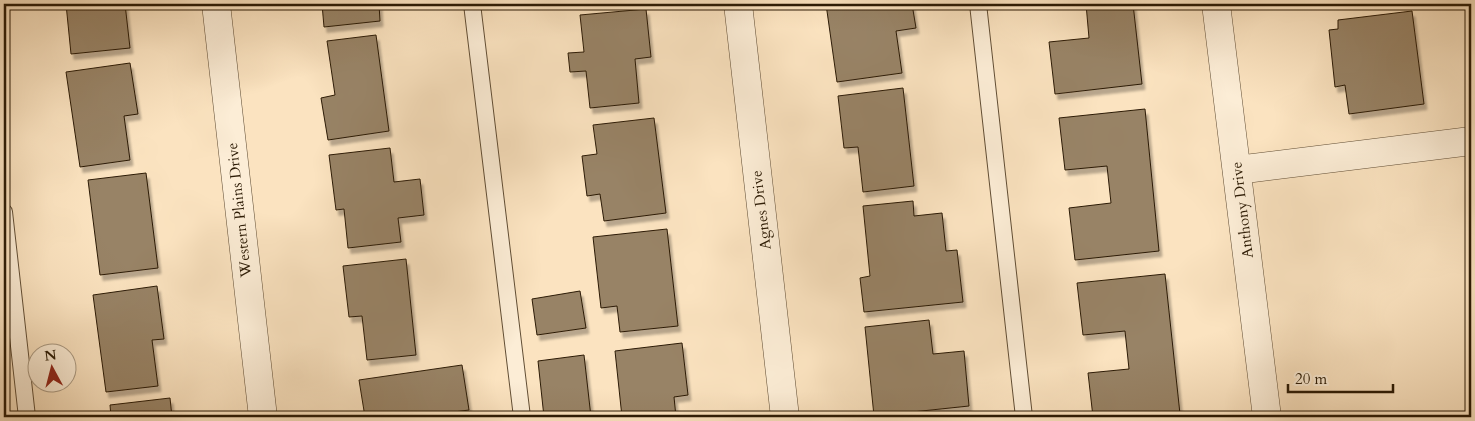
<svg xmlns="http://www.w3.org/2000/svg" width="1475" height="421" viewBox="0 0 1475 421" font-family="Cardo,serif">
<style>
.building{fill:#988366;stroke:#2c1b05;filter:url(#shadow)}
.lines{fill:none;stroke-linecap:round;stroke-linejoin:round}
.lane-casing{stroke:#604d34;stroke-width:18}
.street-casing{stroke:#604d34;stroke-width:29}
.lane{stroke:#fcedd6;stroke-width:16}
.street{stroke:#fcedd6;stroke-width:28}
.labels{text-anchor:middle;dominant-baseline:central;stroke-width:5;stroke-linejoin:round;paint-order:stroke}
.street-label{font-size:15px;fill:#2c1b05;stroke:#fcedd6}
</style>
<defs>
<filter id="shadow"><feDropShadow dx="3" dy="5.5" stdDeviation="1" flood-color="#0004"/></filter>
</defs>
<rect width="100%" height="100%" fill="#fbe3c0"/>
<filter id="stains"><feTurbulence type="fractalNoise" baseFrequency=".004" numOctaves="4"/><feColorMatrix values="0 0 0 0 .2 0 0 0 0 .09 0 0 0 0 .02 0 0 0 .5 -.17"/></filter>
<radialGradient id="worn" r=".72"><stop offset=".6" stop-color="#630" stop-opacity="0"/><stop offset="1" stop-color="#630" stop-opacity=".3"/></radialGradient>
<g class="building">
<polygon points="66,4 125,4 130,48 71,54"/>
<polygon points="322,4 379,4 380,21 324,27"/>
<polygon points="826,4 912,4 916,28 896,31 902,73 837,82"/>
<polygon points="1086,4 1133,4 1142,84 1055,94 1049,42 1089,38"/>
<polygon points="646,9 651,57 635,59 639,103 590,108 586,71 570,72 568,53 584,52 580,15"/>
<polygon points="1412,11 1424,104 1349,114 1345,85 1335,87 1329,30 1338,29 1338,20"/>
<polygon points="376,35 389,131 328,140 321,98 335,95 327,41"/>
<polygon points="130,63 138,114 124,116 130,160 80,167 66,72"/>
<polygon points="903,88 914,186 863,192 858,147 844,148 838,96"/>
<polygon points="1145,109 1159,251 1075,260 1069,208 1111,203 1107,166 1065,170 1059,118"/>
<polygon points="654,118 666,213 604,221 600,194 587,196 582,156 597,154 593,125"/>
<polygon points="390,148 394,182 420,179 424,215 398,218 401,242 348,248 344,209 336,210 329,155"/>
<polygon points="146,173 158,268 100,275 88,180"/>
<polygon points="913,201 914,216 942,213 946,251 957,250 963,302 864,312 860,278 870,276 863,206"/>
<polygon points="667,229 678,326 620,332 617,306 601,308 593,237"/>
<polygon points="406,259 416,355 367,360 362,316 349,317 343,266"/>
<polygon points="1165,274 1180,414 1153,417 1093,417 1088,373 1129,369 1125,331 1083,335 1077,283"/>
<polygon points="157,286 164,339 152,340 158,386 106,392 93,295"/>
<polygon points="580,291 586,328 537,335 532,299"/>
<polygon points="929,320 933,354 964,351 969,406 874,416 865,327"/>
<polygon points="682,343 688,395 674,397 676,417 622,417 615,351"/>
<polygon points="584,355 591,417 544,417 538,361"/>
<polygon points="462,365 469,410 415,417 365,417 359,380"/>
<polygon points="170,398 172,417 111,417 110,405"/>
</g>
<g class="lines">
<g class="lane-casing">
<g id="lane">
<polyline points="472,4 522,417"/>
<polyline points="978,4 1024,417"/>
<polyline points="4,212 27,417"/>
</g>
</g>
<g class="street-casing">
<g id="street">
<polyline points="216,4 263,417"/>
<polyline points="738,4 785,417"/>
<polyline points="1216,4 1267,417"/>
<polyline points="1237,170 1471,141"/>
</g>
</g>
<use href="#lane" class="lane"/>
<use href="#street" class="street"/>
</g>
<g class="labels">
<g class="street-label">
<text transform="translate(239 210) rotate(-96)">Western Plains Drive</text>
<text transform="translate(761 210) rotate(-97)">Agnes Drive</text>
<text transform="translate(1242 210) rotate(-97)">Anthony Drive</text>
</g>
</g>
<rect width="1475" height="421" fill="none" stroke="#fbe3c0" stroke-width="20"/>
<rect x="5" y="5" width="1465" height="411" fill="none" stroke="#2c1b05" stroke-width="2.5"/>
<rect x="10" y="10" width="1455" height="401" fill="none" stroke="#2c1b05"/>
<g transform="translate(52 368) rotate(353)"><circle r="24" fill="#fcedd6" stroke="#a99982"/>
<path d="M0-4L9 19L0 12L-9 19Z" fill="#8f2418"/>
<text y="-8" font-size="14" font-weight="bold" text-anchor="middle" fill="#2c1b05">N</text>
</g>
<path d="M1288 384v8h105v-8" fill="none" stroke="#2c1b05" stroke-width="2.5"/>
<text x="1295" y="384" font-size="15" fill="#2c1b05" stroke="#fcedd6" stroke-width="4" paint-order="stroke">20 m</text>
<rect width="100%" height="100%" filter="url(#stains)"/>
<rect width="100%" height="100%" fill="url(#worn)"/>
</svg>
